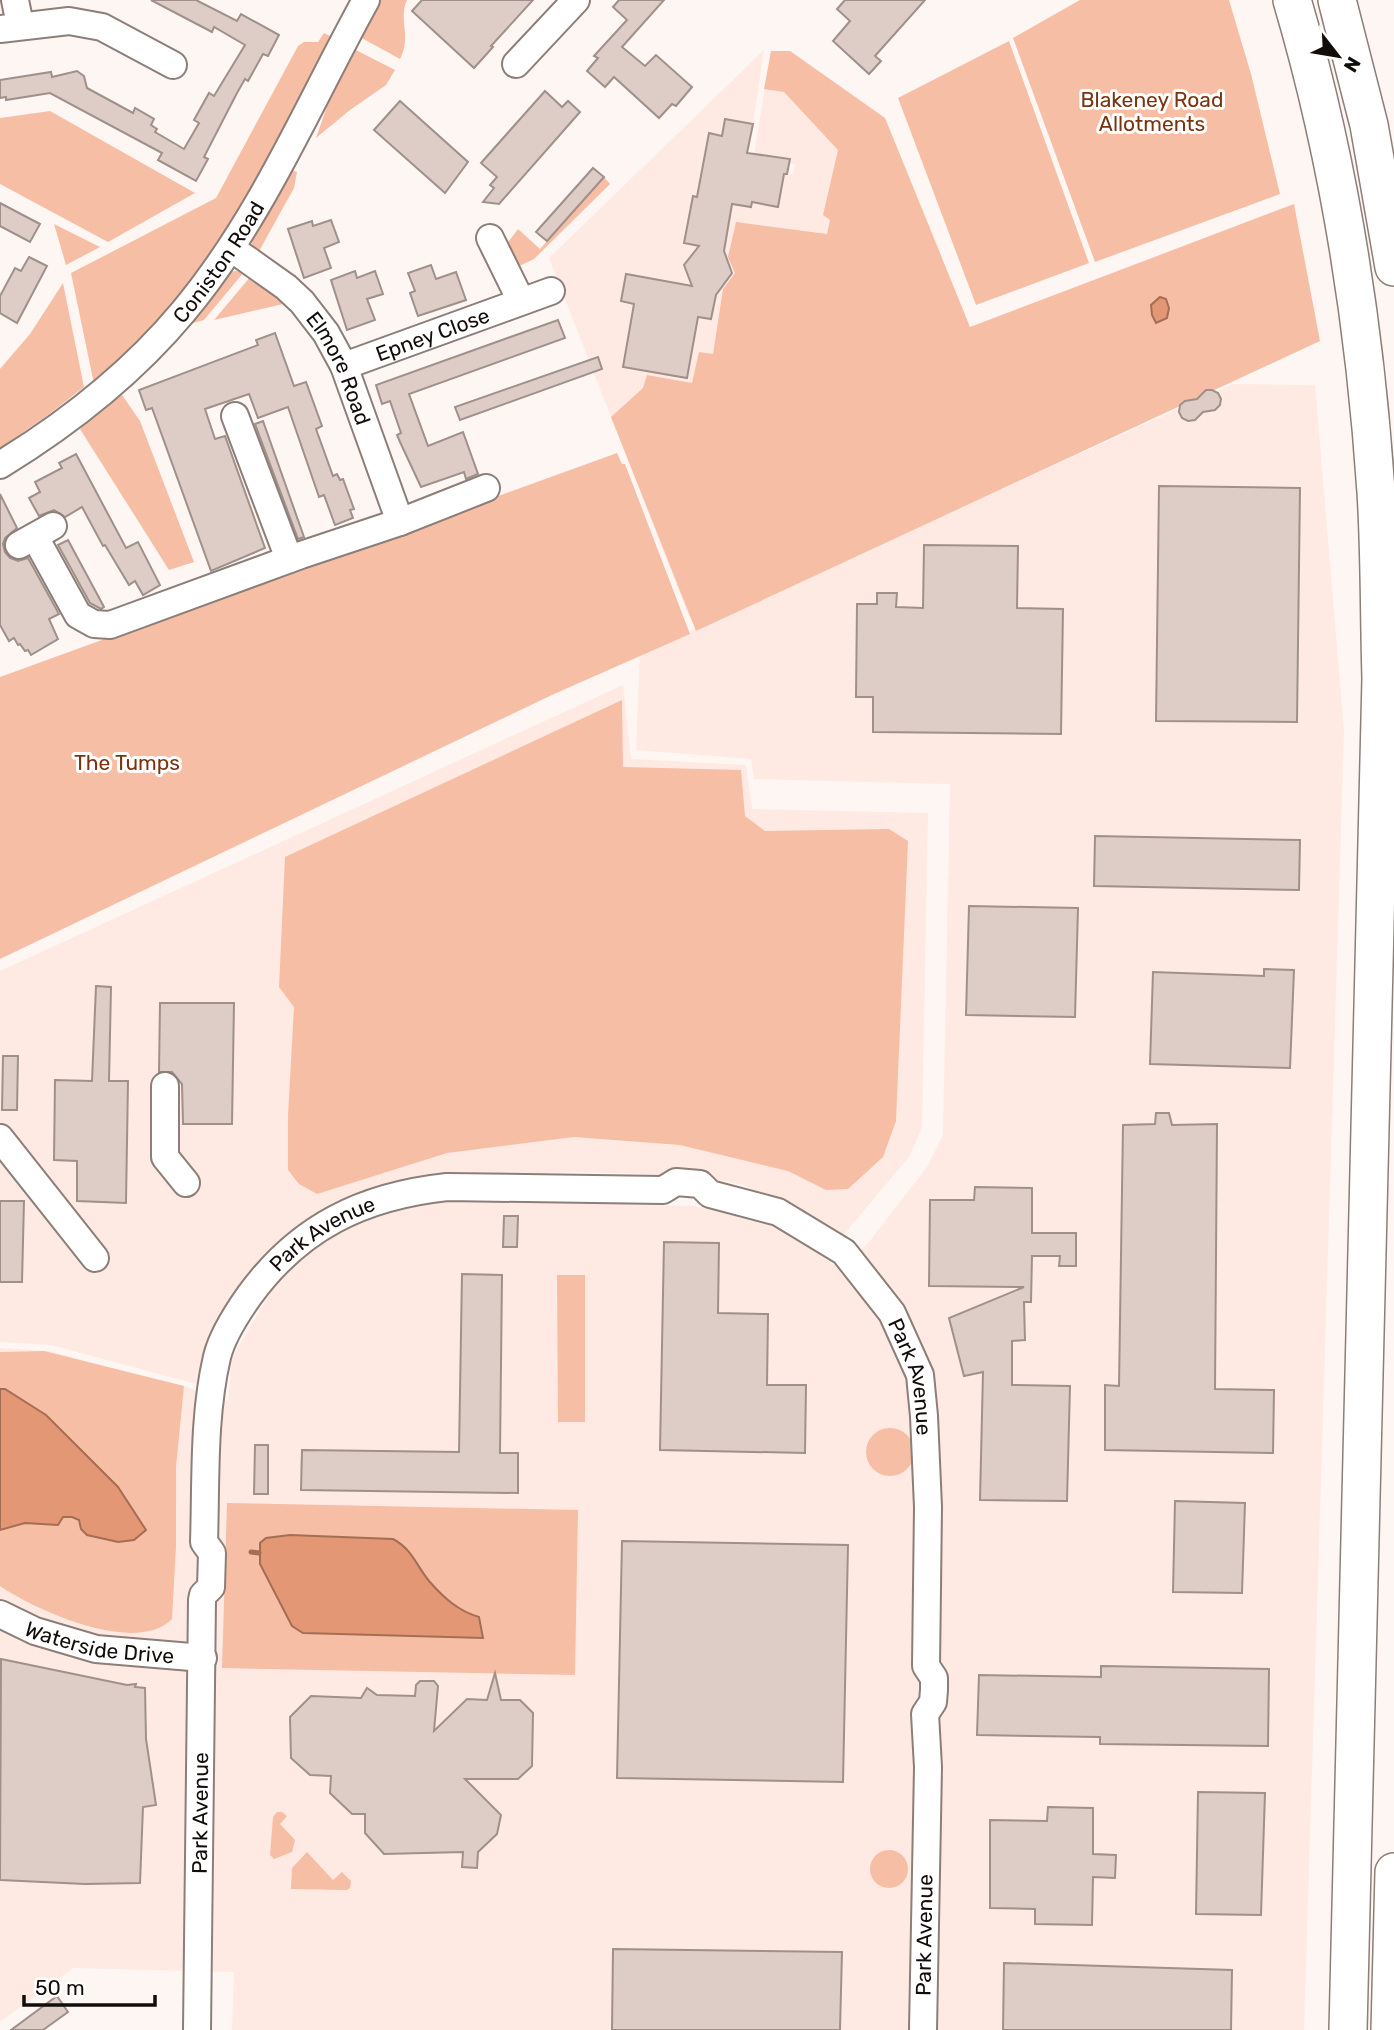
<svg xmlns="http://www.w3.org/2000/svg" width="1394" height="2030" viewBox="0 0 1394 2030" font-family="Rubik,sans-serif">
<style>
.built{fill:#feeae2}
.green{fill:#f7bea6}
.water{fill:#e39775;stroke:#a46e55;stroke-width:2}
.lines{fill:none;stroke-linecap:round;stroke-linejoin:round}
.stream{stroke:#a46e55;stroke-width:5}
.building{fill:#ddcdc6;stroke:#9f9089;stroke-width:2}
.minor-casing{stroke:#8c7e78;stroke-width:30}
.highway-casing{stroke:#8c7e78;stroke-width:40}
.minor{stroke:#fff;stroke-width:26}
.highway{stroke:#fff;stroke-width:37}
.labels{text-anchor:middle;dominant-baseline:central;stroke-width:6;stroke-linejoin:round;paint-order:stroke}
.park-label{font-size:21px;fill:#793310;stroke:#fff}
.street-label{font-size:21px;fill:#120d0b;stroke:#fff}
</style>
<rect width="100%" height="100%" fill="#fdf6f3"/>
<g class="built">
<polygon points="764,50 753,124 726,119 722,136 709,134 701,173 718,201 693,197 684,243 717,249 684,265 689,280 699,282 698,287 626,275 621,301 634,304 623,366 687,378 698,317 711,319 717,291 732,273 726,258 723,257 732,204 751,207 752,202 778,207 784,174 793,175 795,164 789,163 790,159 754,154 771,51 790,51 885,118 942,256 689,617 549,258"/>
<polygon points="1233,384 1315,385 1344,731 1304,2030 232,2030 234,1972 73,1968 0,2022 0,1348 49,1351 136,1375 184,1386 228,1401 232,1357 274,1287 315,1246 349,1224 431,1199 693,1206 772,1221 841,1270 869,1242 927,1167 943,1135 950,784 754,779 751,759 636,750 640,654"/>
<polygon points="623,685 631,759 746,765 752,809 928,813 922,1128 909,1157 840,1239 782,1203 743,1185 700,1176 573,1172 449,1177 295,1232 204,1386 51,1345 0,1342 0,971"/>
</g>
<g class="green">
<path d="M380,0H407C398,19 412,36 400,59L360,37Z"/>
<polygon points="1080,0 1229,0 1251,74 1280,194 1095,262 1013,38"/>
<path d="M324,33L334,38C287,123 244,210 187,288C161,324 127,354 94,384L71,273L216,198L298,46L304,42H318Z"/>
<polygon points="1009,41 1089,263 976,305 898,98"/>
<polygon points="354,49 395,70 386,85 350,110 316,138 332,92"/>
<polygon points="771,51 790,51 885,118 970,327 1294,204 1320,341 696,631 611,417 643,388 647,375 692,383 699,352 713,354 723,289 735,273 728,257 736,222 827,234 830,220 823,215 838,150 784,92 764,89"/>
<polygon points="50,111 195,193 108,242 0,184 0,118"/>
<polygon points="291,170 297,172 294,188 258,253 251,242 251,233"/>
<polygon points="604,177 610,184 534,259 517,267 506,245 518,229 540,249"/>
<polygon points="54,224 100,247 66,265"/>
<polygon points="235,271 244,272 204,320 178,327 225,273"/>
<polygon points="251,276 272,292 283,304 214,320"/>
<polygon points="63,283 84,387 48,415 0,448 0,369 30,334"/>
<polygon points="120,392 140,421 194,562 169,570 80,429"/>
<polygon points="617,453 622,464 625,464 690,634 554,694 0,959 0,677"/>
<polygon points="622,700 623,767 741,770 745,816 765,831 889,829 908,841 896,1121 883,1157 848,1189 826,1190 788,1171 680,1145 574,1137 447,1153 317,1194 299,1184 288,1170 288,1115 294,1007 279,987 285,857"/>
<polygon points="557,1275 585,1275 585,1422 558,1422"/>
<path d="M44,1351L184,1386L176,1467V1547L172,1619C136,1656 35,1610 0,1586V1352Z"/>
<circle cx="890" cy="1452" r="24"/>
<polygon points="227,1503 578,1510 575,1675 222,1668"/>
<polygon points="277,1812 282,1812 287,1816 280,1824 295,1840 292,1852 274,1859 270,1855 273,1817"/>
<circle cx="889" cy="1869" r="19"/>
<polygon points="307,1852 333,1880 342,1872 351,1881 350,1888 347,1890 291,1889 292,1868"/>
</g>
<g class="water">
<polygon points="1160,297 1166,299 1169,308 1167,318 1156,323 1152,315 1151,305"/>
<polygon points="0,1389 5,1389 46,1415 118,1487 146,1530 134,1540 118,1542 87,1535 81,1529 79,1520 72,1517 63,1517 58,1525 25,1523 0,1530"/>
<path d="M290,1535L393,1539C412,1549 416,1565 429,1581C443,1597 458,1611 479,1617L483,1638L303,1633L292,1626L260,1564V1543L266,1538Z"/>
</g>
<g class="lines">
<polyline class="stream" points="251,1552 259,1553"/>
</g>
<g class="building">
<polygon points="151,0 196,0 237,21 241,14 279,35 268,56 263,54 248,81 245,79 237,93 204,157 208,159 196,181 158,160 162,153 50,93 6,100 6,97 0,98 0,80 51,72 52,77 77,71 84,76 87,88 133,113 135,108 154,119 151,125 157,129 155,132 184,149 199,123 194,120 209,93 214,96 245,45 214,27 212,32"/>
<polygon points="422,0 533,0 491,46 493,47 474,68 412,11"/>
<polygon points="619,0 664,0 622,47 645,66 656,55 692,87 676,106 672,104 659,118 614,77 605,87 587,71 598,58 594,56 627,20 613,7"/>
<polygon points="845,0 925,0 875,56 881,61 869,74 833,41 850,21 837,9"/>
<polygon points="545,91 562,107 568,101 580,112 499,204 483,202 494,188 490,185 497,177 481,163"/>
<polygon points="400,101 468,162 445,193 374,130"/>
<polygon points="725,119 753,124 747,153 790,159 787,174 784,174 778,207 752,202 751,207 732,204 724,251 732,273 716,295 711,319 698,317 687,378 623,367 634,304 621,301 626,274 692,286 684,265 699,246 684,243 693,196 697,197 709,133 722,136"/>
<polygon points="593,168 604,177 547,241 536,232"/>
<polygon points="0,203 40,224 30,242 0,226"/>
<polygon points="331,220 339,242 324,248 331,268 304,278 288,229 312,221 313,226"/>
<polygon points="29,257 47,266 17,323 0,313 0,296 15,268 21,271"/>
<polygon points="431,265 436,279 456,272 466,300 418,316 410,293 415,291 408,273"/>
<polygon points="355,271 357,278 375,271 383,294 367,299 375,320 347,330 331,280"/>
<polygon points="558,320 565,338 409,394 428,446 463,432 478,474 466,479 464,472 421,487 400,442 397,435 401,433 390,401 382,404 376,385"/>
<polygon points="275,333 294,386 306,382 322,426 316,429 333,476 337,474 340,480 343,479 354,509 350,510 353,518 335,525 324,495 319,497 288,407 258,418 249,394 205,409 215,439 225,436 265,548 211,571 152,408 146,410 139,390 258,345 256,340"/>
<polygon points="598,357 602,369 460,420 455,407"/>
<polygon points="1206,390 1212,390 1218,393 1221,399 1220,405 1215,410 1203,412 1195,420 1188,421 1182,418 1179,412 1180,405 1185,401 1197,399"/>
<polygon points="263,421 304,537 298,539 255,424"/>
<polygon points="76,454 126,548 138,542 160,585 143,595 135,581 129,585 105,545 103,546 82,507 65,517 54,510 39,516 29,498 40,492 35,482 62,468 59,463"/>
<polygon points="1159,486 1300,488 1297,722 1156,721"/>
<polygon points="0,494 17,528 5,538 3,544 5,552 10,558 18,561 28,558 59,614 49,619 58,639 31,655 28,650 25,651 20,644 18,645 14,638 9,641 0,625"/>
<polygon points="68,540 104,607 101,609 90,603 58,545"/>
<polygon points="924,545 1018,546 1017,608 1063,609 1061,734 873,732 873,697 856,697 857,604 877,604 877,593 897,593 896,607 923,608"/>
<polygon points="1095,836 1300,840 1299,890 1094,886"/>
<polygon points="969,906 1078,908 1075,1017 966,1015"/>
<polygon points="1264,969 1294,970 1290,1068 1150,1064 1153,972 1264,976"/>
<polygon points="96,986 111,987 109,1081 128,1081 126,1203 77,1201 77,1161 54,1160 55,1080 92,1081"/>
<polygon points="160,1003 234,1003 232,1124 183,1124 182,1084 172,1072 159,1072"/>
<polygon points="3,1056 18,1056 17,1110 2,1110"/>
<polygon points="1156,1113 1169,1113 1172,1125 1217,1124 1215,1389 1274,1390 1273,1453 1105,1450 1105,1385 1119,1386 1123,1125 1155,1124"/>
<polygon points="975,1187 1032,1188 1032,1233 1076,1233 1076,1266 1059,1266 1060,1256 1032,1256 1031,1302 1024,1302 1025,1340 1012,1341 1012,1385 1070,1386 1067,1501 980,1500 983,1372 964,1376 949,1318 1024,1287 929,1286 930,1200 974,1200"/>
<polygon points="0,1201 24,1201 22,1282 0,1282"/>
<polygon points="504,1216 518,1216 517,1247 503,1247"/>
<polygon points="664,1242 719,1243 718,1313 768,1314 767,1385 806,1385 805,1453 660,1450"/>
<polygon points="462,1274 502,1275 500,1453 518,1453 518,1493 301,1490 302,1450 459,1452"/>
<polygon points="255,1445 268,1445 268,1494 254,1494"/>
<polygon points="1175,1501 1245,1503 1242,1593 1173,1592"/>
<polygon points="622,1541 848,1545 843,1782 617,1778"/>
<polygon points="1,1659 127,1685 136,1684 135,1687 145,1688 146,1739 156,1805 143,1807 140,1883 85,1884 0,1880"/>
<polygon points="1101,1666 1269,1669 1268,1746 1100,1744 1100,1737 977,1735 979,1675 1101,1677"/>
<polygon points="495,1673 501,1700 520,1700 533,1713 532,1766 518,1779 465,1779 501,1815 497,1834 478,1852 477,1868 462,1867 463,1852 384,1854 365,1833 365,1814 352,1814 330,1793 331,1776 310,1775 291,1758 290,1717 311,1696 361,1698 367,1688 377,1695 415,1696 416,1685 420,1681 434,1681 438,1686 434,1731 467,1699 487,1700"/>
<polygon points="1198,1792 1265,1793 1261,1915 1196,1914"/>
<polygon points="1048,1807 1093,1808 1093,1854 1116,1855 1115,1878 1093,1877 1092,1925 1035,1924 1035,1909 990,1908 990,1820 1047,1821"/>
<polygon points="613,1949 842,1952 840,2030 612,2030"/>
<polygon points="1004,1963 1232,1970 1231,2030 1003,2030"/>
<polygon points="57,1996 68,2012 43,2030 11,2030"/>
</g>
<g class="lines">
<g class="minor-casing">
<g id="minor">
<polyline points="15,0 20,25"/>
<polyline points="0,29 69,21 102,27 173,65"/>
<polyline points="516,64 576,0"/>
<polyline points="490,238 521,301"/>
<path id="s1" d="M231,248L286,287L302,302L326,333L344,366L400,522"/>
<path id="s2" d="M344,366L551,291"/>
<polyline points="235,416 289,559"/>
<path id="s3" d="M0,465C67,424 133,372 183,312C261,219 308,105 366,0"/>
<polyline points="35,537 78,615 94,624 110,625 301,555 400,522 486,488"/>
<polyline points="19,545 53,526"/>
<polyline points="165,1086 165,1157 186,1183"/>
<polyline points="0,1138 95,1258"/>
<path id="s4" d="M0,1614L35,1631L96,1649L203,1658"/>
<path id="s5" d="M197,2030L202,1600L203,1595L211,1587L212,1553L204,1542C206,1481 203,1417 217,1357C222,1336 237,1313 249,1296C299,1227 363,1196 447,1187L663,1190L676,1182L700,1184L710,1194L778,1212L844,1252L892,1313L920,1375L924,1416L928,1507L926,1666L934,1678V1690L933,1702L925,1714L928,1767L923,2030"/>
</g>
</g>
<g class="highway-casing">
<g id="highway">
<path d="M1292,0C1339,159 1365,326 1376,492C1380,554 1379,616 1381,678L1348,2030"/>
<polyline points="1337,0 1369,125 1394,267"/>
<polyline points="1390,2030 1394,1872"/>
</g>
</g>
<use href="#minor" class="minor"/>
<use href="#highway" class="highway"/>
</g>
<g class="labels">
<g class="park-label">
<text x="1152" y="99">Blakeney Road<tspan x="1152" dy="24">Allotments</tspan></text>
<text x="127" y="762">The Tumps</text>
</g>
<g class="street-label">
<text stroke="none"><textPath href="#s3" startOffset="301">Coniston Road</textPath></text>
<text stroke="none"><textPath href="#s2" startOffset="94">Epney Close</textPath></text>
<text stroke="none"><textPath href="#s1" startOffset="166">Elmore Road</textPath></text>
<text stroke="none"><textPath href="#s5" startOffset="847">Park Avenue</textPath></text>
<text stroke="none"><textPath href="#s5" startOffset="1545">Park Avenue</textPath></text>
<text stroke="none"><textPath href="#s4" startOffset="105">Waterside Drive</textPath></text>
<text stroke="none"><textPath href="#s5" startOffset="217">Park Avenue</textPath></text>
<text transform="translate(924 1935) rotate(-89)">Park Avenue</text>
</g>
</g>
<g transform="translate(1338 56) rotate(121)" stroke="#ffffff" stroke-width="5" paint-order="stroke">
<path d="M0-5L12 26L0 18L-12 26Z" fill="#120d0b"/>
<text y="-10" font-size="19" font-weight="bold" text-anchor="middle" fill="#120d0b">N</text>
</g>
<path d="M24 1995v10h131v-10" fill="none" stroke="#120d0b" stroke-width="3.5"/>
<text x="35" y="1995" font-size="21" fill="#120d0b" stroke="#ffffff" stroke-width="5" paint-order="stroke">50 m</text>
</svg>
